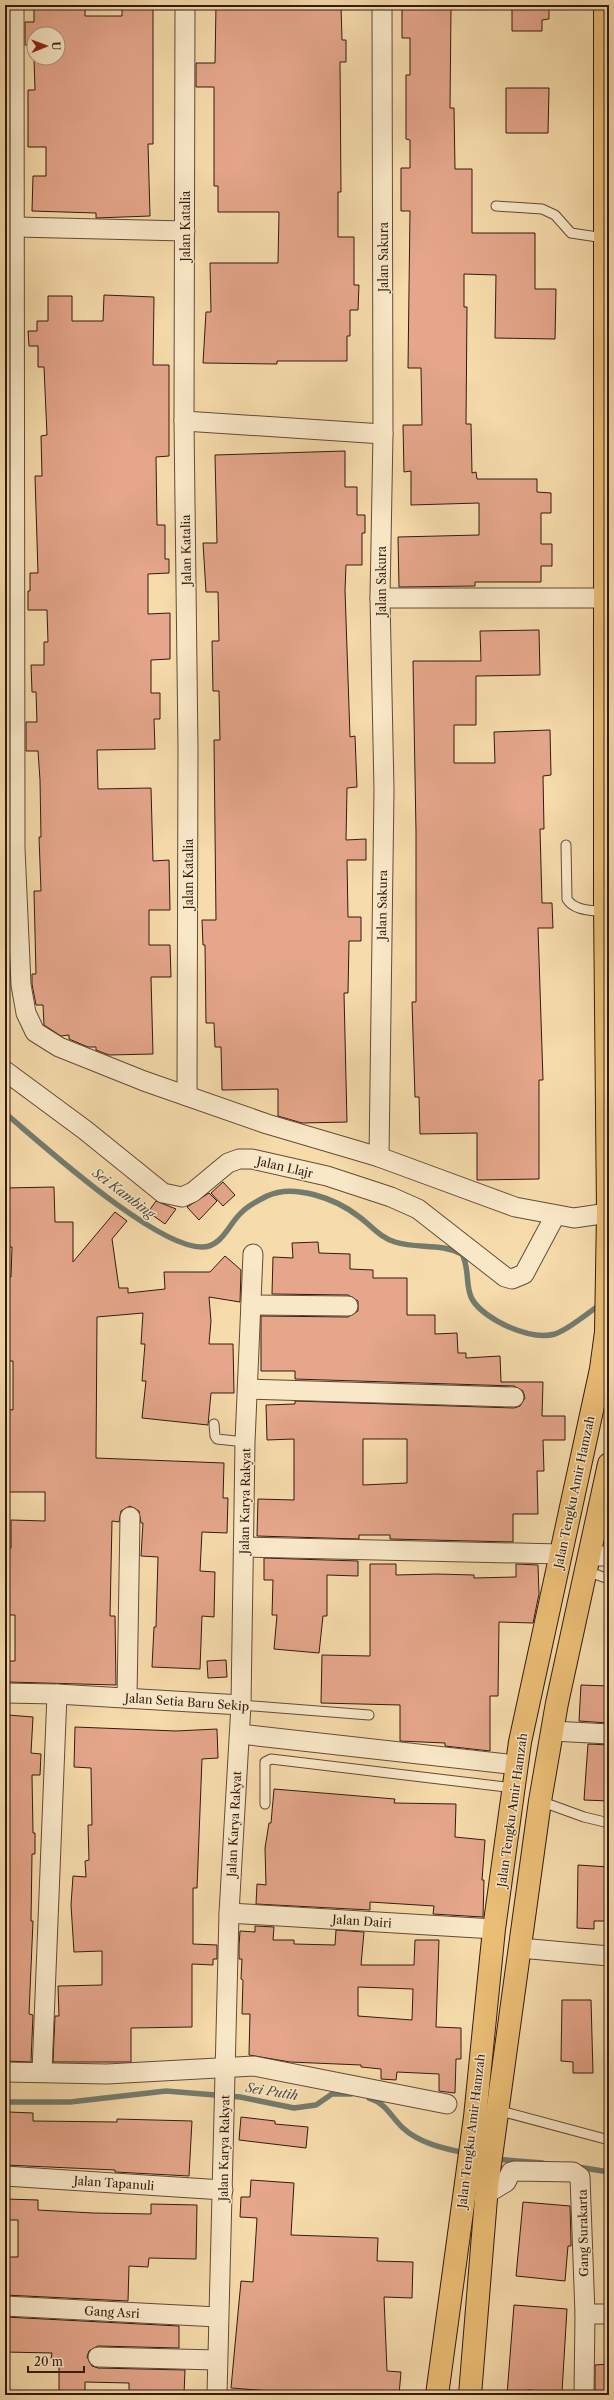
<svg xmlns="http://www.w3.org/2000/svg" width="614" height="2400" viewBox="0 0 614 2400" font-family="'Libre Caslon Text',serif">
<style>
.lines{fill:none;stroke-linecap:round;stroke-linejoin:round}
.stream{stroke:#737b6e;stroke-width:5.5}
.building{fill:#e5a68b;stroke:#331b10;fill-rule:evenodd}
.service-casing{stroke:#644b37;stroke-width:11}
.minor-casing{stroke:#644b37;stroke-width:21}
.primary-casing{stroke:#331b10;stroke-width:24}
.service{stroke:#f9e8c8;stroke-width:9}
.minor{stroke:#f9e8c8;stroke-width:19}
.primary{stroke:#ebbe76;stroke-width:22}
.labels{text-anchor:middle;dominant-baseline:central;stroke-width:3;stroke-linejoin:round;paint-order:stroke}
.street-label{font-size:12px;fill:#331b10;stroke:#f9e8c8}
.water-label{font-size:13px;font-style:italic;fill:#534b3f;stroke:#f9e8c8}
</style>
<rect width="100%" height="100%" fill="#f6dbab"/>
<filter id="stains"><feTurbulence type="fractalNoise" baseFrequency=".005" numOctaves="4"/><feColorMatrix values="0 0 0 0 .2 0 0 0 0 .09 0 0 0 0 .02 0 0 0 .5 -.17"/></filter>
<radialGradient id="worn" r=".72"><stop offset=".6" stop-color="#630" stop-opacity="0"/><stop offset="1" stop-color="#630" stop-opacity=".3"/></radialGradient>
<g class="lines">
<g class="stream">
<path d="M5,1113C42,1144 157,1249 203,1247C223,1246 229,1223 242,1212C248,1206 259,1200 267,1196C294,1183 336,1199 358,1216C371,1225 379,1237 395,1242C417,1249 441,1243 462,1254C470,1269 465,1287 472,1299C484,1320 531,1341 555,1334C568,1330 589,1312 601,1304"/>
<path d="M369,2098C386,2103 391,2117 403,2128C419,2143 445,2149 466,2153"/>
<polyline points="5,2102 70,2102 166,2091 240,2097 294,2108 316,2105 332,2094 351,2094"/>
<polyline points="494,2159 543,2163"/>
<polyline points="578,2167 609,2172"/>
</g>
</g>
<g class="building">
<polygon points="34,5 85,5 85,16 122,16 122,5 153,5 153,144 148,144 150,216 96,218 96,213 32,211 33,176 46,176 46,147 28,147 28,90 35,90 34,58 58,58 58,34 34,34 34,45 25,45 25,22 34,22"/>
<polygon points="216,5 341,5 342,40 346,40 346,62 340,62 341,192 338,192 338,237 354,237 354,285 359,285 358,310 350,310 350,336 347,336 347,361 277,361 277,364 203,363 206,312 211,312 210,263 278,263 279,212 218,212 218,186 214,186 214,87 196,87 196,63 215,63"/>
<polygon points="512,5 549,5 549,19 542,20 542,31 512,31"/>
<polygon points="402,7 451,7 450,108 454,108 455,169 472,169 472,233 535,233 535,289 556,289 555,339 495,338 496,275 464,274 464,307 467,307 466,424 471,424 472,473 476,472 477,479 537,479 537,492 551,493 551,513 541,513 541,544 552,544 552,566 541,566 541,582 475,582 475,586 399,587 398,537 479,535 479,503 411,505 411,471 404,472 403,425 422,425 421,368 408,368 410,211 401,211 401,168 410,168 410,140 406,139 406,75 410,75 410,38 402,38"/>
<polygon points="506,88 549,88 548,133 506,133"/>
<polygon points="104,295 154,297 153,365 169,365 169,456 156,457 157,525 165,525 165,559 169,559 169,573 148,574 148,614 170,613 170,659 151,660 151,693 160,693 160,719 154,719 155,749 97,750 98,789 151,788 153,861 169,860 170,910 149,910 149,945 170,945 171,977 151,977 153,1054 109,1055 96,1050 96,1047 88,1047 69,1039 69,1035 61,1036 44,1025 43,1005 36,1005 32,984 32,974 36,974 34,891 41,891 39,837 41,837 40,780 38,751 26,751 26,722 37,722 36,692 32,692 31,665 44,665 44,642 48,642 47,610 28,610 28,591 30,591 30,573 38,573 35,476 42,476 41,436 47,435 44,367 38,367 38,346 29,346 28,331 37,331 37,321 48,321 48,296 72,296 72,321 103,321"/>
<polygon points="345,451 345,487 357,487 357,515 365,515 365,533 362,533 362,565 346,565 345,590 350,737 355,736 357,787 347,788 346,840 366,839 366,860 347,860 348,917 361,917 361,941 349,941 348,993 344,993 347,1122 302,1123 278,1116 278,1089 222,1090 221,1047 215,1047 214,1023 206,1023 205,945 203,945 202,920 216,920 214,740 220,740 219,691 213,691 212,641 219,641 218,592 206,592 203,543 217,543 215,455"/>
<polygon points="539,630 540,675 476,676 476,725 454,725 454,763 495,763 494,732 550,730 551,775 543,776 544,829 540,829 542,903 552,903 553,928 538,928 543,1080 539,1080 539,1179 477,1180 477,1133 420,1134 419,1097 415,1097 412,1002 416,1002 416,832 413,661 481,661 480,631"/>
<polygon points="223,1182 235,1195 223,1206 211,1193"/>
<polygon points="54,1187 55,1222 73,1222 73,1262 115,1212 127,1221 112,1239 119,1288 128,1288 128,1293 165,1289 164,1272 210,1272 225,1256 241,1270 240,1302 209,1297 211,1321 209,1344 233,1344 234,1393 211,1393 208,1425 142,1418 146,1381 142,1381 145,1344 141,1344 143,1313 97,1317 96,1458 224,1463 223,1498 228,1498 227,1533 202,1532 200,1571 215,1572 214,1617 202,1616 200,1669 152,1667 154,1627 156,1627 158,1557 141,1556 143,1523 141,1523 139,1511 130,1506 121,1511 119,1522 112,1521 110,1616 115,1616 116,1685 8,1682 7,1661 15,1661 15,1615 8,1615 6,1583 6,1548 11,1548 11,1520 45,1521 45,1492 5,1492 6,1409 13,1410 13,1361 5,1361 5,1301 7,1277 11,1277 12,1247 5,1247 5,1188"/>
<polygon points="209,1193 217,1201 199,1220 187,1207"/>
<polygon points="156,1201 176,1209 165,1224 148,1212"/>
<path d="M318,1242L319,1253L350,1254V1269L373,1270V1278H407V1315H435V1334L457,1333L458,1353H466V1358L500,1356L501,1382H543L542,1416H565V1440H543L544,1471H537L538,1514H513V1542L390,1539V1535H359V1539L257,1536L258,1499L294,1500V1439L267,1440L266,1405L295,1404V1401L514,1408L520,1406L525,1398L523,1391L514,1386L295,1379V1371H261V1316L348,1317L358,1311V1301L348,1295L272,1294L273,1257L293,1258L292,1243ZM363,1439H407V1483L363,1485Z"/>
<polygon points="264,1558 358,1561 358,1576 327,1575 327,1616 323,1616 319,1653 274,1649 277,1615 272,1615 273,1580 264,1580"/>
<polygon points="370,1564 396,1564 396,1575 437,1574 474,1575 474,1578 516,1577 516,1564 538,1565 539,1594 533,1623 499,1622 498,1696 490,1696 490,1751 445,1746 445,1743 400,1741 400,1705 321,1703 322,1655 370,1656"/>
<polygon points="226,1660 227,1677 208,1678 207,1661"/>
<polygon points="581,1685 609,1686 608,1723 579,1721"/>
<polygon points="8,1715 33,1717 31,1753 41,1754 40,1775 32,1775 33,1833 35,1833 35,1854 32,1854 31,1921 33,1921 29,2014 33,2015 31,2062 5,2061 5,1780"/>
<polygon points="75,1727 176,1731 217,1729 218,1758 202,1759 197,1888 193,1888 193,1944 217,1945 217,1959 213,1959 213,1965 192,1964 192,2027 131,2028 131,2062 53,2062 55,2016 59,2016 58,1986 102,1985 102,1951 74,1952 71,1905 73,1876 86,1877 85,1861 89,1860 88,1825 92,1825 91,1768 74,1767"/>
<polygon points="588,1744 609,1745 609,1801 584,1800"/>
<polygon points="274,1789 395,1799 394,1803 456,1804 455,1837 485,1840 482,1880 484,1880 483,1917 433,1914 434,1906 370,1902 370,1910 256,1904 257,1884 266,1885 265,1848 269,1823 271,1823"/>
<polygon points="578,1865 609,1867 609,1921 594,1921 594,1929 577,1928"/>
<path d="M255,1926L274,1927L273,1940H294V1944L335,1945L336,1930L364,1932L361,1965H414L415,1940H439L436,2027L461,2028V2059H456L455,2093L439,2091V2074L397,2072L396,2080L381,2079V2069L361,2067V2065L290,2062L249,2055L250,2014H242L243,1980L241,1979L242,1959H239V1946L240,1931L255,1932ZM358,1987L413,1989L412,2020L358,2016Z"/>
<polygon points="562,2000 591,2000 593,2073 573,2073 573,2062 561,2061"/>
<polygon points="9,2112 33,2113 33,2121 117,2122 117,2119 192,2121 189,2176 115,2172 115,2170 5,2165 5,2126 8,2126"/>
<polygon points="241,2117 275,2121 275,2124 308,2127 306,2148 239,2140"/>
<polygon points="251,2180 294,2183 291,2235 378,2238 377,2261 413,2262 412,2298 384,2297 387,2371 401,2372 399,2395 324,2395 231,2388 241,2281 253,2282 257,2218 240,2217 241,2197 250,2197"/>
<polygon points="5,2199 38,2200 38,2210 93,2213 151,2214 151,2204 197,2205 196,2259 149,2258 148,2267 129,2266 128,2301 5,2295 5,2257 18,2257 18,2220 5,2220"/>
<polygon points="523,2202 570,2206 571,2242 571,2246 568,2246 565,2281 516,2276"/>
<polygon points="514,2305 567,2309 562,2392 527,2390 526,2395 507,2395"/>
<polygon points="5,2317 179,2326 179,2348 98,2346 89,2351 87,2357 92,2366 98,2368 185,2370 184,2395 129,2395 129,2383 85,2382 85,2395 59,2395 59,2359 51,2359 52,2353 5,2352"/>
<polygon points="609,2364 609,2395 595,2395 595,2365"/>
</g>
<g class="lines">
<g class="service-casing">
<g id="service">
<polyline points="496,206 542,209 555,215 571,233 604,238"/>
<path d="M566,845L567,899C574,911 592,910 605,912"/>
<polyline points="214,1424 215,1436 217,1439 245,1442"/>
<polyline points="586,1571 609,1579"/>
<polyline points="241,1705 369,1715"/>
<polyline points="540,1801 584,1817 609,1823"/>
<polyline points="265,1804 265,1762 271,1759 514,1788"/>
<polyline points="497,2110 609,2140"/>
</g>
</g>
<g class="minor-casing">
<g id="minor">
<polyline points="14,5 15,849 21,985 26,1013 35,1032 59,1047 144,1081 267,1124 379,1157 515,1207 574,1218 608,1213"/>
<polyline points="185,5 184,421 188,748 187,1096"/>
<polyline points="16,227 185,231"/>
<polyline points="184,421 383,434"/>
<polyline points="380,598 609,598"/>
<polyline points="5,1071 85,1130 163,1193 182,1197 193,1192 228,1163 239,1159 252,1159 327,1176 391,1197 418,1209 505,1277 512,1279 524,1274 555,1216"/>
<polyline points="379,1157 384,790 380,598 383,434 382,5"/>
<polyline points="251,1305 348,1306"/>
<polyline points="248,1389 514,1397"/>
<polyline points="244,1547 560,1554"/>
<polyline points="588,1556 609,1556"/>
<polyline points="5,1693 57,1694 241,1705"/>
<polyline points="127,1698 130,1517"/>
<polyline points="552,1731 609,1734"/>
<polyline points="240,1734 517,1765"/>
<polyline points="229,1913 494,1929"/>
<polyline points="520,1948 609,1956"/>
<polyline points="5,2072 107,2074 254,2066 447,2104"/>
<polyline points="42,2072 57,1694"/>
<polyline points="5,2176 223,2190"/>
<polyline points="486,2194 506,2182 511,2172 515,2171 573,2172 580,2177 585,2314 584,2395"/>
<polyline points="5,2306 218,2317"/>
<polyline points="585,2314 609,2314"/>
<polyline points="98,2357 217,2360"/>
<polyline points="217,2395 229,1913 241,1705 245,1442 253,1254"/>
</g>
</g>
<g class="primary-casing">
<g id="primary">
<polyline points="437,2395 475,2117 494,1929 520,1742 601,1369 606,1332 608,1213 605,904 605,5"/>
<polyline points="470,2395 487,2186 540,1801 557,1703 609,1464"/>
</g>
</g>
<use href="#service" class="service"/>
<use href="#minor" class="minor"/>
<use href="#primary" class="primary"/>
</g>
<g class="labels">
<g class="street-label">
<text transform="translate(185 226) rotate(-90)">Jalan Katalia</text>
<text transform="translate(383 257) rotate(-90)">Jalan Sakura</text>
<text transform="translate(186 550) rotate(-91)">Jalan Katalia</text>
<text transform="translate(381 581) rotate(-90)">Jalan Sakura</text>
<text transform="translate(188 874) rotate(-90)">Jalan Katalia</text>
<text transform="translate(382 905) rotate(-89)">Jalan Sakura</text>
<text transform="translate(285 1167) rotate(13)">Jalan Llajr</text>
<text transform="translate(574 1492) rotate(-78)">Jalan Tengku Amir Hamzah</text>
<text transform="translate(245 1501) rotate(-89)">Jalan Karya Rakyat</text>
<text transform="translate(187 1702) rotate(4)">Jalan Setia Baru Sekip</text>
<text transform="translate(512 1810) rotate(-82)">Jalan Tengku Amir Hamzah</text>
<text transform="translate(234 1824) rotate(-87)">Jalan Karya Rakyat</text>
<text transform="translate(362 1921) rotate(4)">Jalan Dairi</text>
<text transform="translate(471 2131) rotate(-83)">Jalan Tengku Amir Hamzah</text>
<text transform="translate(224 2148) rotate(-89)">Jalan Karya Rakyat</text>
<text transform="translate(114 2183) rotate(4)">Jalan Tapanuli</text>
<text transform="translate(583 2233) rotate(-91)">Gang Surakarta</text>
<text transform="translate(112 2312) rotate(3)">Gang Asri</text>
</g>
<g class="water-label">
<text transform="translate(124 1193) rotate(37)">Sei Kambing</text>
<text transform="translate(272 2091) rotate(9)">Sei Putih</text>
</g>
</g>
<rect width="614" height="2400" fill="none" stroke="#f6dbab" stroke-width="20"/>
<rect x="6" y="6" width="602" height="2388" fill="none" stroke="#331b10" stroke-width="2"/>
<rect x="10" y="10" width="594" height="2380" fill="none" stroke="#331b10"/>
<g transform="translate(46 46) rotate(89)"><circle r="19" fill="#f9e8c8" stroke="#aa967e"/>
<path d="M0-3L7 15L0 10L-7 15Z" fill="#8f2418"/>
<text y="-6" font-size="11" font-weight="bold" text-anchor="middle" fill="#331b10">U</text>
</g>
<path d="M28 2366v6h56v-6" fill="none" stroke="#331b10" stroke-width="2"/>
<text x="34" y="2366" font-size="12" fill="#331b10" stroke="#f9e8c8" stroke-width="3" paint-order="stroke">20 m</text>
<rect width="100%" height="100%" filter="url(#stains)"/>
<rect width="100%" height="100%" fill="url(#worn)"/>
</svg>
